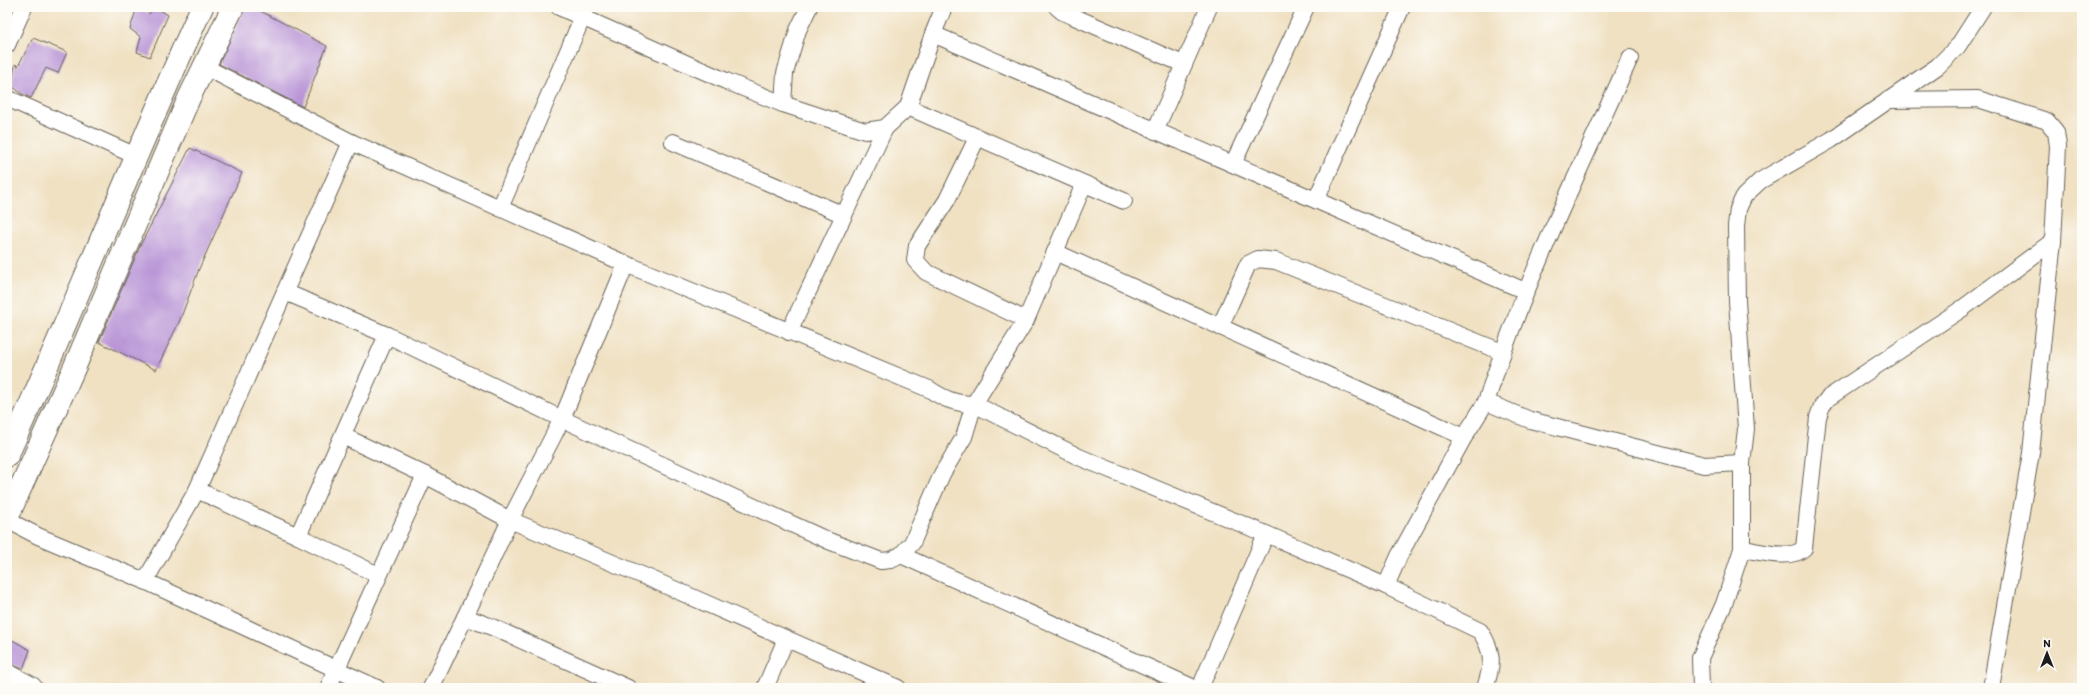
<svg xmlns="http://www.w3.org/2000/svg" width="2089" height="695" viewBox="0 0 2089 695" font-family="Itim,sans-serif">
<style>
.building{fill:#b995d7}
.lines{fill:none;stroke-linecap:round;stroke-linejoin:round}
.minor-casing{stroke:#666156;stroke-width:18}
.secondary-casing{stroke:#666156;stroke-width:24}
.minor{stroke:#fff;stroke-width:16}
.secondary{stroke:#fff;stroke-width:22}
</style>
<rect width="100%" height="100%" fill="#fdfcf7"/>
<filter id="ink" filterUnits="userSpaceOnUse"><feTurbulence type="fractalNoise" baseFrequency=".025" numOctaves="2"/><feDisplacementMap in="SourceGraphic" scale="8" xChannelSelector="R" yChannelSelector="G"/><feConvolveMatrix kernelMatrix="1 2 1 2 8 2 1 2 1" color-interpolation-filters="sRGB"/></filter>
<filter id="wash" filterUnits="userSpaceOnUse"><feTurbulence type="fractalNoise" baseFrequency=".012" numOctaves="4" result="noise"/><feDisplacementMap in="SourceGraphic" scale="16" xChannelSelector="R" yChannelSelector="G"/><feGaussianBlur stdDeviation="0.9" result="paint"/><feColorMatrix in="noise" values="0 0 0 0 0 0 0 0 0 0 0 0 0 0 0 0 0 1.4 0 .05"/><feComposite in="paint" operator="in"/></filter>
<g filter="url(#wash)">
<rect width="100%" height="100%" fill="#f0e1c3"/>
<g id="blocks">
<g class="building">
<polygon points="137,7 140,7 149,14 155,7 168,15 150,57 137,52 141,37 130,29"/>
<polygon points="245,7 253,7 327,46 303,107 219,64"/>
<polygon points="33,38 67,52 58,73 46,68 31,98 22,94 12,86 15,64 18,66"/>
<polygon points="190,148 242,173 199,269 180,320 156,370 99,342 141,244"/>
<polygon points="7,637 30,650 23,669 7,663"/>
</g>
</g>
</g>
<g filter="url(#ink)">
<use href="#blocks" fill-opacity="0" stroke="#666156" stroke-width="1"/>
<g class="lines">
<g class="minor-casing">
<g id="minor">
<polyline points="559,7 726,81 783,104 865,131 885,128 908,107 1124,201"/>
<polyline points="1057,7 1063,12 1183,64"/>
<polyline points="933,34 1525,291"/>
<polyline points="7,45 24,7"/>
<path d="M203,66L351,142L626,264L929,389C944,399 956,404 974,404L1079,457L1266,534L1386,586L1480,631C1494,652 1493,664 1485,688"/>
<polyline points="7,98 136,156"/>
<polyline points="1888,100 1978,99 2047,121 2056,132 2058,146 2053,241 2031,453 1991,688"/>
<polyline points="783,104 785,73 798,30 809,7"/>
<polyline points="908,107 933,34 944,7"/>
<polyline points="1155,131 1209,7"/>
<polyline points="977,138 947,200 917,246 915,260 926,272 1026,320"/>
<polyline points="673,142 844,215"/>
<polyline points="1233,164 1306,7"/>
<polyline points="1316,200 1402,7"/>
<polyline points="500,208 587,7"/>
<polyline points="1055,252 1464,437"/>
<polyline points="626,264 562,419 510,520 465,617 492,627 628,688"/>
<polyline points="285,292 387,335 562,419 829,541 881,561 891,560 901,555 912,543 942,474 964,437 974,404 1026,320 1084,184"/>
<polyline points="1220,327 1248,264 1258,259 1276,261 1502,352"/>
<polyline points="789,332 885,128"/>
<path d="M1486,402C1524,283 1579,171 1630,58"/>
<polyline points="343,436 425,475"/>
<polyline points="197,490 298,536 378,575"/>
<polyline points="7,520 38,536 145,581 377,688"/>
<polyline points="298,536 387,335"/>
<path d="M1742,549C1759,551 1792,561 1804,548L1818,417L1822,406L1828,398L1963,308L2053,241"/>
<polyline points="901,555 1194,688"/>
<polyline points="145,581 197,490 351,142"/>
<polyline points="1386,586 1399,556 1464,437 1486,402 1530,420 1704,465 1742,463"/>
<polyline points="328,688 425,475 510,520 651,579 898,688"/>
<polyline points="431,688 465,617"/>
<polyline points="765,688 786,639"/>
<polyline points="1200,688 1266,534"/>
<polyline points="1701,688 1700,658 1724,604 1742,549 1742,463 1746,429 1737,301 1736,226 1738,209 1744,196 1760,181 1831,140 1938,66 1958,46 1983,7"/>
</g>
</g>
<g class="secondary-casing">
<g id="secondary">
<path d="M7,456C75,308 134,155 202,7"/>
<polyline points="7,518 75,366 189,98 233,7"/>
<polyline points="7,675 31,688"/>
</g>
</g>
<use href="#minor" class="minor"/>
<use href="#secondary" class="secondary"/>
</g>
</g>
<rect width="2089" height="695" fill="none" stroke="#fdfcf7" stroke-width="24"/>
<g transform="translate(2047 653)" stroke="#fdfcf7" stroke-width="3" paint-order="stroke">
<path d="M0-3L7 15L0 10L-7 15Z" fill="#1c1c1c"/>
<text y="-6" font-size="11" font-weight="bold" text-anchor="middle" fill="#1c1c1c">N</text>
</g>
</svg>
